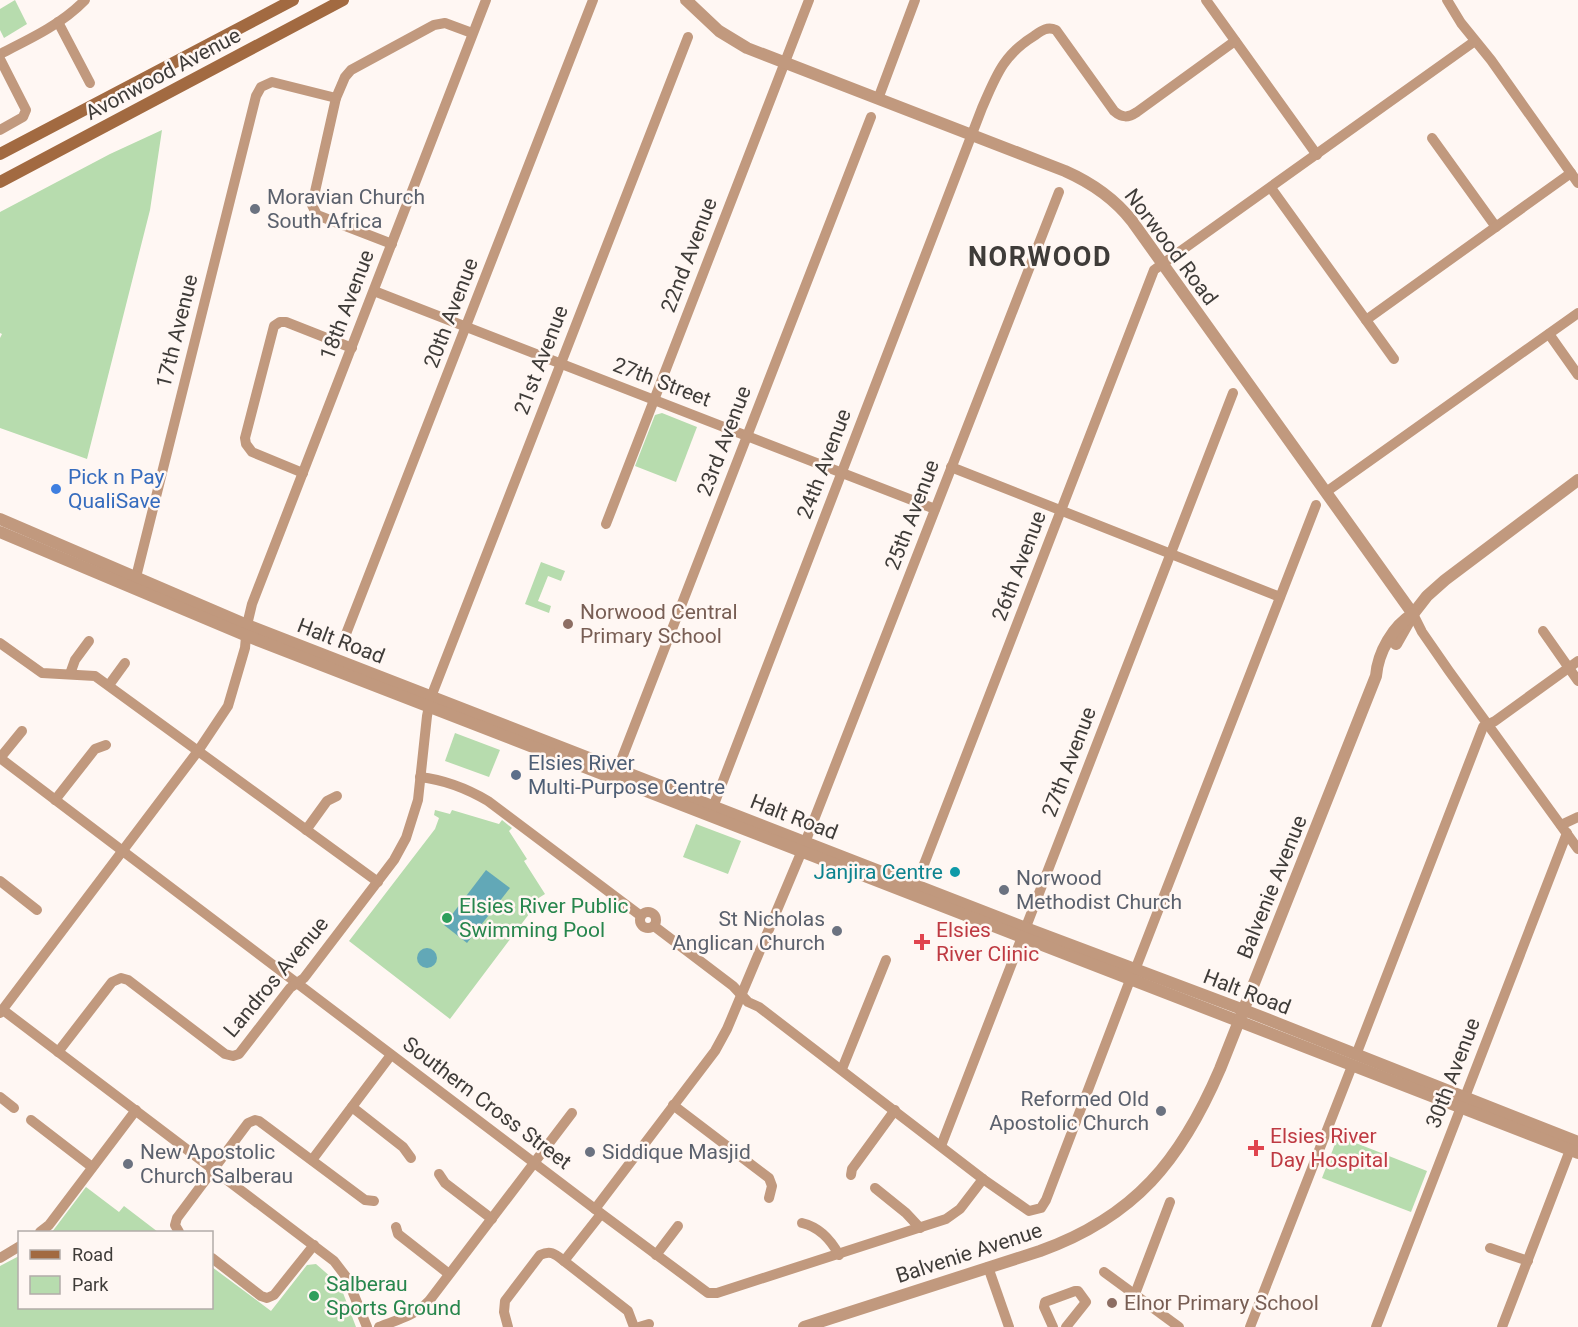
<svg xmlns="http://www.w3.org/2000/svg" width="1578" height="1327" viewBox="0 0 1578 1327" font-family="Roboto,sans-serif">
<style>
.green{fill:#b7dcae}
.water{fill:#62a8b7}
.lines{fill:none;stroke-linecap:round;stroke-linejoin:round}
.minor{stroke:#c1997e;stroke-width:10}
.tertiary{stroke:#c1997e;stroke-width:12}
.secondary{stroke:#a26a41;stroke-width:12}
.worship-dot{fill:#6b7280;stroke:#fff7f3;stroke-width:2}
.shop-dot{fill:#3f7fe0;stroke:#fff7f3;stroke-width:2}
.education-dot{fill:#8d6e63;stroke:#fff7f3;stroke-width:2}
.service-dot{fill:#5c6f8a;stroke:#fff7f3;stroke-width:2}
.culture-dot{fill:#0f9aa8;stroke:#fff7f3;stroke-width:2}
.leisure-dot{fill:#2e9e5b;stroke:#fff7f3;stroke-width:2}
.health-dot{fill:#e0444e;stroke:#fff7f3;stroke-width:2}
.labels{text-anchor:middle;dominant-baseline:central;stroke-width:5;stroke-linejoin:round;paint-order:stroke}
.street-label{font-size:21px;fill:#3f3c39;stroke:#fff7f3}
.worship-label{font-size:21px;fill:#5b616d;stroke:#fff7f3;text-anchor:start}
.shop-label{font-size:21px;fill:#366cbe;stroke:#fff7f3;text-anchor:start}
.education-label{font-size:21px;fill:#785e54;stroke:#fff7f3;text-anchor:start}
.service-label{font-size:21px;fill:#4e5e75;stroke:#fff7f3;text-anchor:start}
.culture-label{font-size:21px;fill:#0d838f;stroke:#fff7f3;text-anchor:end}
.leisure-label{font-size:21px;fill:#27864d;stroke:#fff7f3;text-anchor:start}
.health-label{font-size:21px;fill:#be3a42;stroke:#fff7f3;text-anchor:start}
.district-label{font-size:27px;font-weight:bold;letter-spacing:1.5px;fill:#3f3c39;stroke:#fff7f3}
</style>
<rect width="100%" height="100%" fill="#fff7f3"/>
<g class="green">
<polygon points="15,0 27,24 4,38 0,30 0,9"/>
<polygon points="162,130 150,210 87,459 0,428 0,338 2,334 0,333 0,212 110,154"/>
<polygon points="662,413 697,427 676,482 635,466 655,415"/>
<polygon points="541,562 565,571 561,581 548,576 538,601 551,606 549,613 525,604"/>
<polygon points="455,733 500,750 489,777 445,761"/>
<polygon points="435,810 450,814 452,810 499,824 502,820 512,828 509,831 527,859 524,861 545,894 537,899 535,906 450,1019 349,941 435,829 439,818 434,815"/>
<polygon points="696,824 741,841 728,874 683,857"/>
<polygon points="1338,1136 1427,1171 1411,1212 1322,1178"/>
<polygon points="86,1187 119,1212 124,1206 158,1232 52,1232"/>
<polygon points="19,1256 20,1308 212,1308 212,1267 271,1311 307,1265 316,1264 340,1285 356,1327 0,1327 0,1266"/>
</g>
<g class="water">
<polygon points="486,870 510,888 467,943 444,925"/>
<circle cx="427" cy="958" r="10"/>
</g>
<g class="lines">
<g class="minor">
<polyline points="1206,0 1317,155"/>
<polyline points="1447,0 1461,23 1491,60 1578,183"/>
<polyline points="58,22 90,83"/>
<path d="M0,54C30,39 62,24 85,0"/>
<polyline points="0,59 26,110 23,117 0,130"/>
<polyline points="878,99 915,0"/>
<polyline points="1432,138 1496,227"/>
<polyline points="1271,188 1394,359"/>
<polyline points="392,244 317,215 312,205 336,98 345,77 351,70 434,25 445,23 472,33"/>
<polyline points="374,291 935,509"/>
<polyline points="1366,320 1571,173"/>
<polyline points="1549,334 1578,375"/>
<polyline points="951,467 1280,597"/>
<polyline points="303,473 252,452 246,444 245,438 274,326 280,322 286,322 352,348"/>
<polyline points="1326,492 1578,313"/>
<polyline points="606,524 809,0"/>
<polyline points="134,585 256,96 261,87 272,82 336,98"/>
<polyline points="1413,614 1422,632 1449,671 1578,849"/>
<polyline points="1543,631 1578,681"/>
<polyline points="344,639 593,0"/>
<polyline points="0,643 42,673 95,676 378,882"/>
<polyline points="70,674 75,660 89,641"/>
<polyline points="109,685 125,663"/>
<polyline points="0,758 595,1209 708,1293 717,1293 946,1219 960,1209 983,1179"/>
<polyline points="0,758 22,731"/>
<polyline points="615,776 871,117"/>
<path d="M420,777C446,780 466,788 488,801L641,916"/>
<polyline points="55,800 95,749 106,745"/>
<path d="M713,807L982,108C996,76 1003,55 1034,36C1041,31 1047,26 1056,30L1114,111C1122,118 1128,118 1137,112L1235,41"/>
<polyline points="1561,825 1578,817"/>
<polyline points="306,830 327,801 337,796"/>
<polyline points="0,881 37,910"/>
<polyline points="916,885 1154,270 1475,41"/>
<circle cx="648" cy="920" r="8"/>
<polyline points="654,926 733,986 748,1002 759,1007 983,1179 1029,1211 1041,1208 1046,1200 1130,980"/>
<polyline points="1135,970 1316,505"/>
<polyline points="3,1010 334,1261 347,1278 367,1327"/>
<polyline points="0,1013 198,751 228,706 245,648 247,625 252,604 486,0"/>
<polyline points="58,1052 112,982 121,978 128,980 225,1054 233,1056 239,1054 290,988 304,978 394,860 406,838 418,800 427,716 431,697 688,37"/>
<polyline points="1356,1055 1483,727 1495,721 1578,661"/>
<polyline points="842,1069 886,960"/>
<polyline points="0,1097 14,1108"/>
<polyline points="673,1105 769,1178 772,1186 769,1198"/>
<polyline points="352,1107 403,1147 411,1158"/>
<polyline points="31,1120 92,1167"/>
<polyline points="941,1146 1233,393"/>
<polyline points="312,1160 391,1055"/>
<polyline points="439,1174 445,1183 492,1219"/>
<polyline points="851,1175 852,1169 895,1110"/>
<polyline points="875,1188 906,1213 920,1228"/>
<polyline points="595,1209 715,1051 727,1029 801,853 1059,192"/>
<polyline points="601,1214 564,1261 628,1311 634,1327"/>
<path d="M802,1223C819,1227 831,1240 839,1255"/>
<polyline points="396,1227 398,1234 449,1274"/>
<polyline points="40,1232 49,1225 136,1110"/>
<polyline points="179,1232 175,1225 177,1218 248,1123 255,1120 259,1121 365,1200 374,1201"/>
<polyline points="1490,1248 1528,1261"/>
<polyline points="656,1255 678,1226"/>
<polyline points="0,1258 20,1246"/>
<polyline points="212,1258 261,1296 267,1298 274,1295 314,1245"/>
<polyline points="988,1267 1009,1327"/>
<polyline points="1104,1272 1179,1327"/>
<polyline points="1135,1294 1170,1202"/>
<path d="M379,1327C397,1320 416,1315 429,1301L572,1113"/>
<path d="M508,1327L504,1312L505,1301L540,1255C551,1250 555,1254 564,1261"/>
<polyline points="639,1327 649,1324"/>
<polyline points="1053,1327 1044,1307 1045,1302 1075,1291 1078,1291 1086,1302 1066,1327"/>
<polyline points="1250,1327 1352,1066"/>
<polyline points="1376,1327 1567,833"/>
<polyline points="1502,1327 1570,1150"/>
</g>
<g class="tertiary">
<path d="M686,0L719,31L747,48L1065,171C1092,183 1114,198 1132,221L1413,614"/>
<polyline points="0,519 247,625 1026,928 1244,1010 1578,1142"/>
<polyline points="0,532 247,636 1578,1153"/>
<polyline points="1396,644 1413,614 1427,596 1445,580 1578,480"/>
<path d="M804,1327L1040,1251C1135,1217 1181,1160 1220,1069L1376,676C1378,652 1393,626 1413,614"/>
</g>
<g class="secondary">
<polyline points="0,154 293,0"/>
<polyline points="0,182 343,0"/>
</g>
</g>
<g class="worship-dot">
<circle cx="255" cy="209" r="6"/>
<circle cx="1004" cy="890" r="6"/>
<circle cx="837" cy="931" r="6"/>
<circle cx="1161" cy="1111" r="6"/>
<circle cx="590" cy="1152" r="6"/>
<circle cx="128" cy="1164" r="6"/>
</g>
<circle class="shop-dot" cx="56" cy="489" r="6"/>
<g class="education-dot">
<circle cx="568" cy="624" r="6"/>
<circle cx="1112" cy="1303" r="6"/>
</g>
<circle class="service-dot" cx="516" cy="775" r="6"/>
<circle class="culture-dot" cx="955" cy="872" r="6"/>
<g class="leisure-dot">
<circle cx="447" cy="918" r="6"/>
<circle cx="314" cy="1296" r="6"/>
</g>
<g class="health-dot">
<path d="M919 933h6v6h6v6h-6v6h-6v-6h-6v-6h6z"/>
<path d="M1253 1139h6v6h6v6h-6v6h-6v-6h-6v-6h6z"/>
</g>
<g class="labels">
<g class="street-label">
<text transform="translate(163 74) rotate(-28)">Avonwood Avenue</text>
<text transform="translate(1171 247) rotate(53)">Norwood Road</text>
<text transform="translate(689 255) rotate(-69)">22nd Avenue</text>
<text transform="translate(347 305) rotate(-69)">18th Avenue</text>
<text transform="translate(451 313) rotate(-69)">20th Avenue</text>
<text transform="translate(177 331) rotate(-76)">17th Avenue</text>
<text transform="translate(541 360) rotate(-69)">21st Avenue</text>
<text transform="translate(662 382) rotate(21)">27th Street</text>
<text transform="translate(724 441) rotate(-69)">23rd Avenue</text>
<text transform="translate(824 464) rotate(-69)">24th Avenue</text>
<text transform="translate(912 515) rotate(-69)">25th Avenue</text>
<text transform="translate(1019 566) rotate(-69)">26th Avenue</text>
<text transform="translate(341 641) rotate(21)">Halt Road</text>
<text transform="translate(1069 762) rotate(-69)">27th Avenue</text>
<text transform="translate(794 817) rotate(21)">Halt Road</text>
<text transform="translate(1272 887) rotate(-68)">Balvenie Avenue</text>
<text transform="translate(276 977) rotate(-50)">Landros Avenue</text>
<text transform="translate(1247 992) rotate(21)">Halt Road</text>
<text transform="translate(1453 1073) rotate(-69)">30th Avenue</text>
<text transform="translate(487 1103) rotate(37)">Southern Cross Street</text>
<text transform="translate(969 1253) rotate(-18)">Balvenie Avenue</text>
</g>
<g class="worship-label">
<text x="267" y="197">Moravian Church<tspan x="267" dy="24">South Africa</tspan></text>
<text x="1016" y="878">Norwood<tspan x="1016" dy="24">Methodist Church</tspan></text>
<text x="825" y="919" text-anchor="end">St Nicholas<tspan x="825" dy="24">Anglican Church</tspan></text>
<text x="1149" y="1099" text-anchor="end">Reformed Old<tspan x="1149" dy="24">Apostolic Church</tspan></text>
<text x="140" y="1152">New Apostolic<tspan x="140" dy="24">Church Salberau</tspan></text>
<text x="602" y="1152">Siddique Masjid</text>
</g>
<g class="shop-label">
<text x="68" y="477">Pick n Pay<tspan x="68" dy="24">QualiSave</tspan></text>
</g>
<g class="education-label">
<text x="580" y="612">Norwood Central<tspan x="580" dy="24">Primary School</tspan></text>
<text x="1124" y="1303">Elnor Primary School</text>
</g>
<g class="service-label">
<text x="528" y="763">Elsies River<tspan x="528" dy="24">Multi-Purpose Centre</tspan></text>
</g>
<g class="culture-label">
<text x="943" y="872">Janjira Centre</text>
</g>
<g class="leisure-label">
<text x="459" y="906">Elsies River Public<tspan x="459" dy="24">Swimming Pool</tspan></text>
<text x="326" y="1284">Salberau<tspan x="326" dy="24">Sports Ground</tspan></text>
</g>
<g class="health-label">
<text x="936" y="930">Elsies<tspan x="936" dy="24">River Clinic</tspan></text>
<text x="1270" y="1136">Elsies River<tspan x="1270" dy="24">Day Hospital</tspan></text>
</g>
<g class="district-label">
<text x="1040" y="257">NORWOOD</text>
</g>
</g>
<rect x="18" y="1231" width="195" height="78" fill="#fff7f3" stroke="#b2aca9" stroke-width="1.5"/>
<rect x="30" y="1250" width="30" height="9" fill="#a26a41" stroke="#b2aca9" stroke-width="1.5"/>
<text x="72" y="1261" font-size="18" fill="#3f3c39">Road</text>
<rect x="30" y="1276" width="30" height="18" fill="#b7dcae" stroke="#b2aca9" stroke-width="1.5"/>
<text x="72" y="1291" font-size="18" fill="#3f3c39">Park</text>
</svg>
